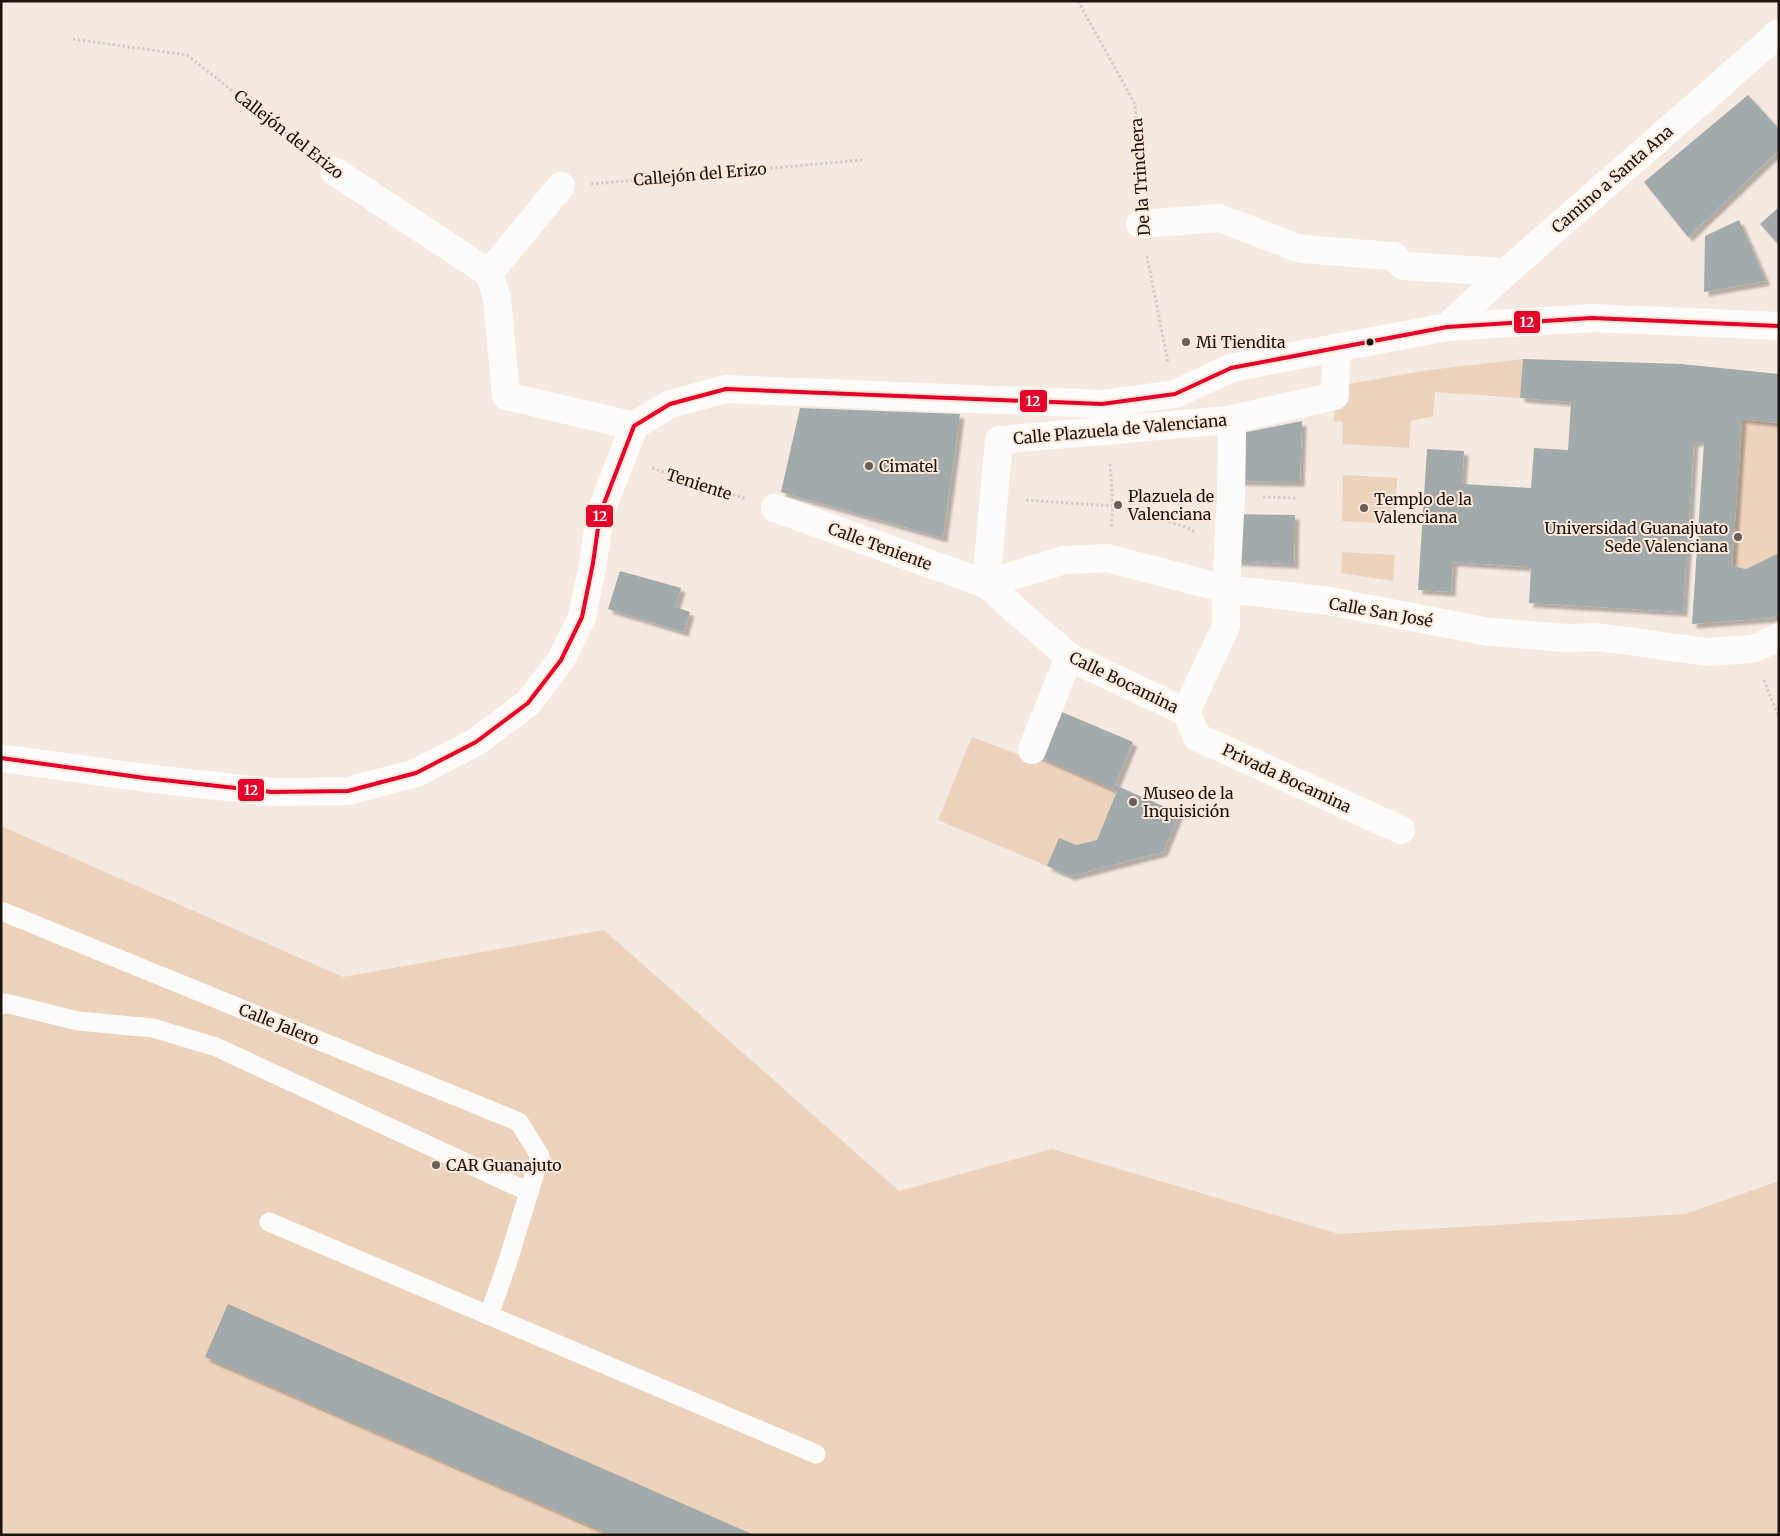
<svg xmlns="http://www.w3.org/2000/svg" width="1780" height="1536" viewBox="0 0 1780 1536" font-family="Merriweather,serif">
<style>
.green{fill:#edd3bc}
.building{fill:#a2aaab;filter:url(#shadow)}
.lines{fill:none;stroke-linecap:round;stroke-linejoin:round}
.path{stroke:#d1cecc;stroke-width:3;stroke-dasharray:2.5 2.5;stroke-linecap:butt}
.service{stroke:#fdfcfa;stroke-width:19}
.pedestrian{stroke:#fdfcfa;stroke-width:28}
.minor{stroke:#fdfcfa;stroke-width:28}
.tertiary{stroke:#fdfcfa;stroke-width:28}
.primary{stroke:#fdfcfa;stroke-width:28}
.bus-1-casing{stroke:#fce9d9;stroke-width:8}
.bus-1{stroke:#e4002b;stroke-width:4}
.poi-dot{fill:#675f58;stroke:#fce9d9;stroke-width:2}
.bus-dot{fill:#1b140f;stroke:#fce9d9;stroke-width:2}
.labels{text-anchor:middle;dominant-baseline:central;stroke-width:4;stroke-linejoin:round;paint-order:stroke}
.street-label{font-size:16px;fill:#1b140f;stroke:#fce9d9}
.poi-label{font-size:16px;fill:#1b140f;stroke:#fce9d9;text-anchor:start}
.line-badge{stroke:#fce9d9;stroke-width:2}
.badge-label{font-size:14px;text-anchor:middle;font-weight:bold;fill:#fff}
</style>
<defs>
<filter id="shadow"><feDropShadow dx="4.5" dy="4.5" stdDeviation="1" flood-color="#0004"/></filter>
</defs>
<rect width="100%" height="100%" fill="#f4eae1"/>
<g class="green">
<polygon points="1523,359 1520,398 1435,392 1433,416 1411,421 1409,448 1343,444 1343,422 1334,421 1336,386 1429,370"/>
<polygon points="1742,419 1779,423 1779,553 1746,569 1732,566"/>
<polygon points="1343,475 1397,478 1395,524 1342,521"/>
<polygon points="1342,552 1395,555 1393,581 1341,573"/>
<polygon points="972,737 1028,758 1031,753 1117,791 1097,840 1076,845 1047,866 938,820"/>
<polygon points="1,826 343,977 604,930 899,1191 1052,1149 1339,1234 1685,1214 1779,1181 1779,1535 1,1535"/>
</g>
<g class="building">
<polygon points="1748,95 1779,129 1779,150 1688,237 1644,182"/>
<polygon points="1779,207 1779,245 1760,224"/>
<polygon points="1739,220 1766,281 1704,292 1705,236"/>
<polygon points="1523,359 1681,364 1779,374 1779,423 1742,419 1732,566 1746,569 1779,553 1779,614 1770,618 1692,624 1704,442 1694,442 1683,612 1529,603 1531,567 1453,562 1451,592 1418,590 1427,449 1464,451 1462,484 1531,488 1534,448 1568,450 1571,402 1520,398"/>
<polygon points="800,408 960,414 943,538 781,492"/>
<polygon points="1302,421 1300,482 1231,481 1232,435"/>
<polygon points="1231,514 1295,515 1294,564 1228,561"/>
<polygon points="620,571 681,588 675,607 690,612 684,632 608,609"/>
<polygon points="1062,712 1133,742 1115,785 1179,813 1163,852 1070,876 1047,866 1059,838 1076,845 1097,840 1117,791 1031,753 1044,755"/>
<polygon points="228,1304 754,1535 612,1535 205,1357"/>
</g>
<g class="lines">
<g class="path">
<polyline points="1078,1 1135,104 1139,193"/>
<polyline points="73,39 187,55 310,152"/>
<polyline points="591,184 862,160"/>
<polyline points="1147,256 1168,363"/>
<polyline points="1110,464 1113,506 1111,527"/>
<polyline points="652,468 746,499"/>
<polyline points="1263,497 1297,498"/>
<polyline points="1026,500 1113,506 1186,527 1195,532"/>
<polyline points="1764,680 1779,718"/>
</g>
<g class="service">
<polyline points="1,911 519,1122 540,1156 507,1264 489,1315"/>
<polyline points="1,1005 5,1003 78,1021 153,1028 216,1047 529,1192"/>
<polyline points="269,1222 816,1454"/>
</g>
<g class="pedestrian">
<polyline points="334,171 489,273 497,298 506,396 634,426"/>
<polyline points="1140,224 1219,218 1301,249 1394,256 1403,266 1506,272"/>
<polyline points="489,273 561,186"/>
<polyline points="986,584 999,440 1228,420 1335,396 1336,349"/>
<polyline points="1226,589 1231,496 1232,435 1228,420"/>
<polyline points="1032,750 1069,657"/>
</g>
<g class="minor">
<polyline points="775,508 986,584 1069,657 1186,712"/>
<polyline points="986,584 1064,560 1107,558 1226,589 1329,601 1489,632 1568,638 1598,637 1707,652 1753,649 1779,637"/>
<polyline points="1186,712 1197,737 1401,830"/>
<polyline points="1186,712 1226,626 1226,589"/>
</g>
<polyline class="tertiary" points="1447,327 1506,272 1779,33"/>
<polyline class="primary" points="1,758 145,778 272,792 348,791 416,773 476,742 528,703 561,660 582,617 593,563 600,514 634,426 670,404 726,389 1102,404 1175,394 1231,368 1447,327 1592,318 1779,326"/>
<g class="bus-1-casing">
<polyline id="bus-1" points="1,758 145,778 272,792 348,791 416,773 476,742 528,703 561,660 582,617 593,563 600,514 634,426 670,404 726,389 1102,404 1175,394 1231,368 1447,327 1592,318 1779,326"/>
</g>
<use href="#bus-1" class="bus-1"/>
</g>
<g class="poi-dot">
<circle cx="1186" cy="342" r="5"/>
<circle cx="869" cy="466" r="5"/>
<circle cx="1118" cy="505" r="5"/>
<circle cx="1364" cy="508" r="5"/>
<circle cx="1738" cy="537" r="5"/>
<circle cx="1133" cy="802" r="5"/>
<circle cx="436" cy="1165" r="5"/>
</g>
<circle class="bus-dot" cx="1370" cy="342" r="4.5"/>
<g class="labels">
<g class="street-label">
<text transform="translate(289 134) rotate(38)">Callejón del Erizo</text>
<text transform="translate(700 174) rotate(-5)">Callejón del Erizo</text>
<text transform="translate(1140 177) rotate(-94)">De la Trinchera</text>
<text transform="translate(1612 179) rotate(-41)">Camino a Santa Ana</text>
<text transform="translate(1120 429) rotate(-5)">Calle Plazuela de Valenciana</text>
<text transform="translate(699 484) rotate(18)">Teniente</text>
<text transform="translate(880 546) rotate(20)">Calle Teniente</text>
<text transform="translate(1381 612) rotate(10)">Calle San José</text>
<text transform="translate(1124 682) rotate(26)">Calle Bocamina</text>
<text transform="translate(1287 778) rotate(25)">Privada Bocamina</text>
<text transform="translate(279 1024) rotate(22)">Calle Jalero</text>
</g>
<g class="poi-label">
<text x="1196" y="342">Mi Tiendita</text>
<text x="879" y="466">Cimatel</text>
<text x="1128" y="496">Plazuela de<tspan x="1128" dy="18">Valenciana</tspan></text>
<text x="1374" y="499">Templo de la<tspan x="1374" dy="18">Valenciana</tspan></text>
<text x="1728" y="528" text-anchor="end">Universidad Guanajuato<tspan x="1728" dy="18">Sede Valenciana</tspan></text>
<text x="1143" y="793">Museo de la<tspan x="1143" dy="18">Inquisición</tspan></text>
<text x="446" y="1165">CAR Guanajuto</text>
</g>
</g>
<g class="line-badge">
<rect x="1513" y="310" width="28" height="24" rx="5" fill="#e4002b"/>
<rect x="1019" y="389" width="29" height="24" rx="5" fill="#e4002b"/>
<rect x="585" y="504" width="29" height="24" rx="5" fill="#e4002b"/>
<rect x="237" y="778" width="28" height="24" rx="5" fill="#e4002b"/>
</g>
<g class="badge-label">
<text x="1527" y="327">12</text>
<text x="1033" y="406">12</text>
<text x="600" y="521">12</text>
<text x="251" y="795">12</text>
</g>
<rect width="1780" height="1536" fill="none" stroke="#1b140f" stroke-width="5"/>
</svg>
